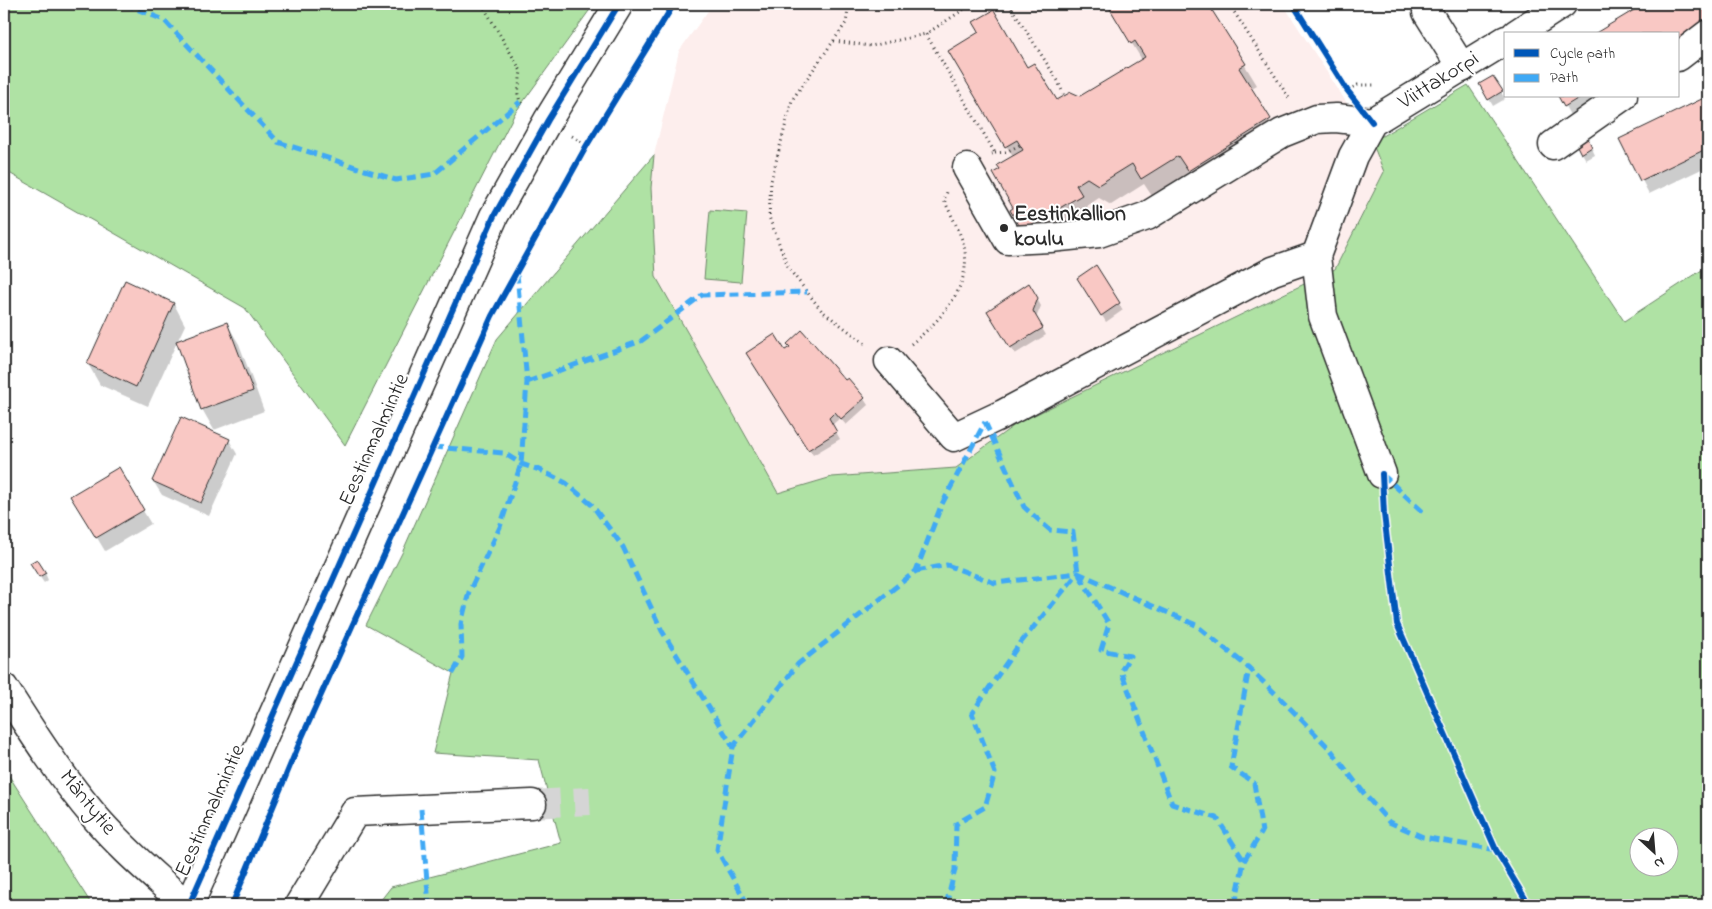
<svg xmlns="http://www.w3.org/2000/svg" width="1712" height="909" viewBox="0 0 1712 909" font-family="'Indie Flower',sans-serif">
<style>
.built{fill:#fdeeed}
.green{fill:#afe2a4;stroke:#6d8668;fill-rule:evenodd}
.shadow{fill:#0003}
.building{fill:#f9c8c4;stroke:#2b2b2b}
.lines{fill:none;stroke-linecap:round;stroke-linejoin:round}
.minor-tunnel{stroke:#d5d5d5;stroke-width:28;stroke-dasharray:28 14;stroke-linecap:butt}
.minor-casing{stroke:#2b2b2b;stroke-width:31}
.path{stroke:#2b2b2b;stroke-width:3;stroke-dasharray:1 4;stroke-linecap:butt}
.minor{stroke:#fff;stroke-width:28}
.quiet{stroke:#3fa9f5;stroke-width:5;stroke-dasharray:10 5;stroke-linecap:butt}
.cycleway-casing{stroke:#fff;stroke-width:9}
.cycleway{stroke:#0057b8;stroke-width:6}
.poi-dot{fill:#2b2b2b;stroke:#fff;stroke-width:2}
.labels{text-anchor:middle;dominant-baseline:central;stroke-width:4;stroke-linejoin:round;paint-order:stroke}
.street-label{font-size:22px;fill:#2b2b2b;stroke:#fff}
.poi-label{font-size:22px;font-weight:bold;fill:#2b2b2b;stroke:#fff;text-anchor:start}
</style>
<rect width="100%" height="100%" fill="#fff"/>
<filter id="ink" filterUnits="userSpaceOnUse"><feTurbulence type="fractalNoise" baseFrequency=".02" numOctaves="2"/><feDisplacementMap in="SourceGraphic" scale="10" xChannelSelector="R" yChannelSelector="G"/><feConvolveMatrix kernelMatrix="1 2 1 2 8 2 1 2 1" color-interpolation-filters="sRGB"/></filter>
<g filter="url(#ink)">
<polygon class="built" points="713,4 1283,4 1372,142 1384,172 1335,268 1016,424 956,468 832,477 778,493 656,277 651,188 654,155 679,51"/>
<g class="green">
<polygon points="4,4 594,4 515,113 345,445 245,308 4,170"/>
<path d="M1468,85L1624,321L1708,266V905H377L391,887L561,843L539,760L433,753L453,673L366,625L402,553L497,339L654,155L651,188L656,277L778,493L832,477L956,468L1016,424L1335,269L1384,172L1372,142ZM1640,836H1670V866H1640Z"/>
<polygon points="710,210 747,213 741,282 704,279"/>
<polygon points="4,768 92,905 4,905"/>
</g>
<g class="shadow">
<polygon points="1108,4 1207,4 1257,85 1250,89 1282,140 1154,199 1144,184 1111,205 1099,198 1087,206 1093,216 1035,250 1015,209 1001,170 1013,157 961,71 1027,68 1056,102 1080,97 1142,60"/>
<polygon points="1647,4 1708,4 1708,39 1678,57 1678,34 1596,34"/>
<polygon points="1493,77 1505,99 1493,106 1481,85"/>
<polygon points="1559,96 1613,96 1573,120"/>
<polygon points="1708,98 1708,166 1649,194 1621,139"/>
<polygon points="1590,144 1595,155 1586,160 1582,153"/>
<polygon points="1082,284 1119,304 1123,310 1106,322"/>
<polygon points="1029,285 1041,306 1036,318 1046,335 1015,354 989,311"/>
<polygon points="174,304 185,325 177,342 227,324 239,344 264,411 214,430 202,409 177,342 148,406 100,385 88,364"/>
<polygon points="785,352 845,382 864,399 868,405 846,425 840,418 832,425 840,439 813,455 752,360"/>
<polygon points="229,440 237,454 209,516 162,495 153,481"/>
<polygon points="118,469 151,524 105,551 72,496"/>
<polygon points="35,570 45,573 48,580 44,583"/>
</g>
<g class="building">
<polygon points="1107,4 1208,4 1246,64 1239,68 1271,119 1188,171 1178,156 1141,179 1132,164 1098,185 1087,178 1076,185 1082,195 1022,230 1010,210 1013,208 993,173 1000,169 997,165 1023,150 1017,140 1005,147 948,51 979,32 973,22 994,10 1027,67 1034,63 1057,100 1071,92 1080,96 1145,57 1135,41 1131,44"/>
<polygon points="1644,4 1708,4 1708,21 1678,39 1678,34 1594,34"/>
<polygon points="1493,76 1503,91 1488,100 1479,84"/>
<polygon points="1558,96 1582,96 1564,107"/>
<polygon points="1708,96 1708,148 1640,181 1619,139"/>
<polygon points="1587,136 1592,147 1581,154 1575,142"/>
<polygon points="1096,265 1120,303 1101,316 1077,278"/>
<polygon points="125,280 174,303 136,387 87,364"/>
<polygon points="1029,283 1038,298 1033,311 1043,328 1010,348 987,311"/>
<polygon points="227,322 253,391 201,410 176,341"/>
<polygon points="802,330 845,380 848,378 865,398 841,419 835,412 829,418 837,432 808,450 746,353 775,334 785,350 790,347 787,344"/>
<polygon points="181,417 230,439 201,503 152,481"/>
<polygon points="119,467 144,510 96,538 70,496"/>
<polygon points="37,559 46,573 39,577 30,563"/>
</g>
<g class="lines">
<polyline class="minor-tunnel" points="532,804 590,801"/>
<g class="minor-casing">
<g id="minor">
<polyline points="1427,12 1462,68"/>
<polyline points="1516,34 1562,4"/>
<polyline points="1678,57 1708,34"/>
<polyline points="1553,145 1623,96"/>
<polyline points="967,168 1008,240 1050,238 1099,233 1147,216 1282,133 1317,119 1336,118 1372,122"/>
<polyline points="889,361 954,437 1003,414 1273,271 1316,256"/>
<polyline points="1382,474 1323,316 1316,256 1353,156 1372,122 1506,40"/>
<path d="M4,688C32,732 61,777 95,817C122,849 155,876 186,905"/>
<polyline points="189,905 494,216 548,120 619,4"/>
<polyline points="299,905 355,812 532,804"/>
</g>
</g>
<g class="path">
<polyline points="482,4 521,71 518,94 520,102 524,105"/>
<polyline points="849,4 846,23 792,100 771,181 769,217 789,269 822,311 867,345"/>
<polyline points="972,4 926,34 995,153 992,154"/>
<polyline points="1009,4 1058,81 1064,96"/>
<polyline points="1229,4 1289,98"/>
<polyline points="834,41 871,46 926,34"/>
<polyline points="1348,89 1358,85 1376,85"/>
<polyline points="572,136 587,145"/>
<polyline points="995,153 1006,152 1020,145"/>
<path d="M911,344C940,321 973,286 964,246C960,231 951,215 944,200L947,192"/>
</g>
<use href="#minor" class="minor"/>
<g class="quiet">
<polyline points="124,4 164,20 278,142 396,180 434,174 520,102"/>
<polyline points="1231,6 1237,4"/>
<polyline points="527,382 641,341 702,295 807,292"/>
<polyline points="985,422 1024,507 1050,530 1073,532 1078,573 1109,624 1101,650 1130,656 1121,671 1172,804 1217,818 1244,861"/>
<polyline points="433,447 504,453 521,464 540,470 566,483 592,505 623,547 662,631 733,747"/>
<polyline points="1382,474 1423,512"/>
<polyline points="916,571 947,565 995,583 1078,573 1196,625 1249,668 1285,703 1331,750 1366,796 1389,822 1423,837 1496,850"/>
<polyline points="453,673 462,657 461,624 469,592 500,527 521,464 527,382 517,274"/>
<polyline points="421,809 429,905"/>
<polyline points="748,905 717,850 733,747 798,664 916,571 941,506 985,422"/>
<polyline points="946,905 955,870 956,824 985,807 995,773 972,713 1018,646 1078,573"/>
<polyline points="1235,905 1244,861 1262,832 1254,783 1231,767 1249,668"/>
</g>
<g class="cycleway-casing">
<g id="cycleway">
<polyline points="1293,4 1347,90 1372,122"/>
<polyline points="1382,474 1384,514 1397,624 1496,850 1529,905"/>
<polyline points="189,905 494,216 548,120 619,4"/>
<polyline points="232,905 302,737 492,316 587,145 674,4"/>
</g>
</g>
<use href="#cycleway" class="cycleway"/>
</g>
</g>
<circle class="poi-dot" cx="1004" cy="228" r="5"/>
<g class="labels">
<g class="street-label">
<text transform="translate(1439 81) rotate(-32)">Viittakorpi</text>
<text transform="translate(375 440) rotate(-66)">Eestinmalmintie</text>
<text transform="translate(87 803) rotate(51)">Mäntytie</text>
<text transform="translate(211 811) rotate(-66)">Eestinmalmintie</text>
</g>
<g class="poi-label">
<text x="1014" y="215">Eestinkallion<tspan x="1014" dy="25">koulu</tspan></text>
</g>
</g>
<rect width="1712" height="909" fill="none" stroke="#fff" stroke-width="20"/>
<rect x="10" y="10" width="1692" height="889" fill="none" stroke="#2b2b2b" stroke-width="2" filter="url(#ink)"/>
<rect x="1504" y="32" width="175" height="65" fill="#ffffff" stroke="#aaaaaa"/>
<rect x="1514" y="49" width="25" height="8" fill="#0057b8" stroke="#aaaaaa"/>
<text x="1550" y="58" font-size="15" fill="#2b2b2b">Cycle path</text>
<rect x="1514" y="74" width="25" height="8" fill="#3fa9f5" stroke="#aaaaaa"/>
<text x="1550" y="82" font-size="15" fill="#2b2b2b">Path</text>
<g transform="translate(1654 852) rotate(154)"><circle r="24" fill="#ffffff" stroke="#aaaaaa"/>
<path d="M0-4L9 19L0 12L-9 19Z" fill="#2b2b2b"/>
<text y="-8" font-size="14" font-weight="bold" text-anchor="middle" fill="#2b2b2b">N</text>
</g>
</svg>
